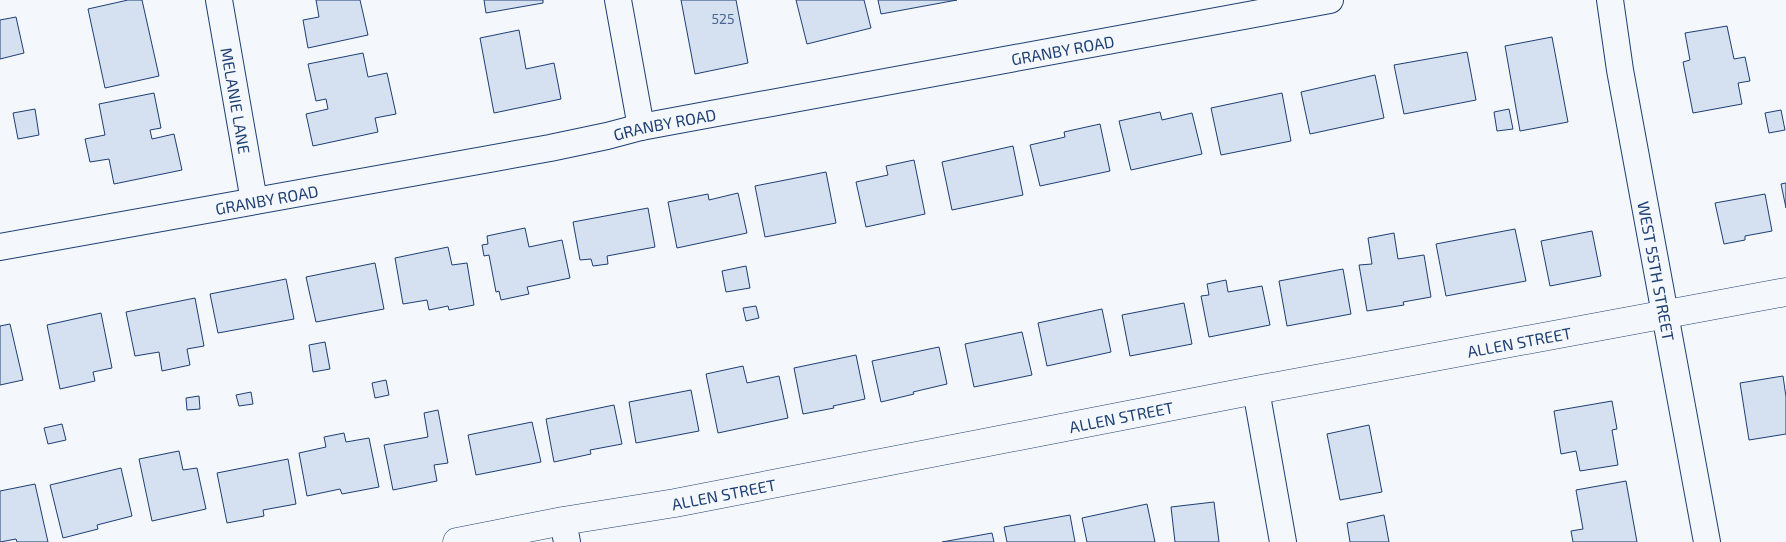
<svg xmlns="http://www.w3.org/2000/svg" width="1786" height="542" viewBox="0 0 1786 542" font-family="'Exo 2',sans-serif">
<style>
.building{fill:#d5e0f0;stroke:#1d3f73}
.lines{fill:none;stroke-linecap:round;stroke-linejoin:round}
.street-casing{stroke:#1d3f73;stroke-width:28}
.secondary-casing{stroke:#1d3f73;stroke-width:29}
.street{stroke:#f4f7fb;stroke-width:26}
.secondary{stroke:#f4f7fb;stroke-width:28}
.labels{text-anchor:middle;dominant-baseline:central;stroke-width:4;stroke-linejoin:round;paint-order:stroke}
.number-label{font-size:14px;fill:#4b6792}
.street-label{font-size:16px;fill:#1d3f73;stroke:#f4f7fb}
</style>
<rect width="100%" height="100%" fill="#f4f7fb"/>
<g class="building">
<polygon points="128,0 142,0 159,76 105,88 88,9"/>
<polygon points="316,0 360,0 368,35 308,48 303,20 319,17"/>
<polygon points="484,0 543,0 543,3 486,13"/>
<polygon points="681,0 736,0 748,63 695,74"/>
<polygon points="796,0 864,0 871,28 807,44"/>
<polygon points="878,0 957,0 881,14"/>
<polygon points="16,17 24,53 0,59 0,20"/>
<polygon points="1727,26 1734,59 1745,57 1750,81 1738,83 1742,104 1693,113 1683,62 1690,60 1685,33"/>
<polygon points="519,30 526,69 554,63 561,99 494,113 480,38"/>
<polygon points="1552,37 1568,122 1520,131 1505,46"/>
<polygon points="1467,52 1476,100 1404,114 1394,65"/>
<polygon points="363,53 368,77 387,73 396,114 375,118 378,132 313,146 306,114 328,109 326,99 316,101 308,64"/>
<polygon points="1375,75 1384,118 1310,134 1301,92"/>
<polygon points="154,93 161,128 150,130 152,139 174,134 182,170 114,184 109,159 90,162 85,139 105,135 99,104"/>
<polygon points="1282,93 1291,141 1221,155 1211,108"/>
<polygon points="35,109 39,135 18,139 13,113"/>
<polygon points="1509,109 1513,129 1497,131 1494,112"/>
<polygon points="1781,110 1785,130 1769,133 1765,113"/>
<polygon points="1160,112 1162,120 1192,113 1202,154 1131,170 1119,121"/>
<polygon points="1100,124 1110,171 1040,186 1030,145 1065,137 1064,132"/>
<polygon points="1013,146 1023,195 952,210 942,162"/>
<polygon points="914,160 925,214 866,227 856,182 888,175 886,166"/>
<polygon points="826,172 836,223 765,237 755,186"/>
<polygon points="1786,183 1786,208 1781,184"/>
<polygon points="738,193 747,233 677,248 668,202 708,194 709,200"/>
<polygon points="1765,194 1772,231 1745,236 1745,240 1724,244 1715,203"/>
<polygon points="648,208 655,247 607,256 608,264 593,266 591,259 580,260 573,222"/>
<polygon points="525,228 529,247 562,240 570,278 527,287 529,294 501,300 499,291 496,292 489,255 484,256 482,245 488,244 487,236"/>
<polygon points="1515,229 1526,281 1446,296 1436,244"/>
<polygon points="1592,231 1601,276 1550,286 1541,241"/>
<polygon points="1394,233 1398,259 1424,255 1431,297 1403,302 1404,305 1367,311 1359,265 1372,264 1368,238"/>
<polygon points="448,247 452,265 467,263 474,305 449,310 448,306 429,310 427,300 403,304 395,258"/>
<polygon points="375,263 384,309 316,322 306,277"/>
<polygon points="746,266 750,288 726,292 722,271"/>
<polygon points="1343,269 1351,314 1287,326 1279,281"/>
<polygon points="286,279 294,319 218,333 210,294"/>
<polygon points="1226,280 1228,292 1262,286 1270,325 1209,337 1201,296 1209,295 1207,284"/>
<polygon points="195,298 204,346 187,349 190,365 162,371 159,352 135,356 126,312"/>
<polygon points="1184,303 1192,344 1130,356 1122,315"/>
<polygon points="756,306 759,318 746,321 743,308"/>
<polygon points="1102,309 1111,352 1047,366 1038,323"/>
<polygon points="101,313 112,368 93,372 95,381 60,389 47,325"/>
<polygon points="10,324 23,380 0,385 0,326"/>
<polygon points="1022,332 1032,375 974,387 965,344"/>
<polygon points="325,342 330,369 313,372 309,345"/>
<polygon points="939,347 947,384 913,392 914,394 881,402 872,361"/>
<polygon points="856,355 865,399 833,406 834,408 803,414 794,368"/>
<polygon points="743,366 747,383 779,376 788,418 718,433 706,374"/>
<polygon points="1783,376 1786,397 1786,434 1749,440 1740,383"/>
<polygon points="386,380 389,395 375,398 372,383"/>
<polygon points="691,390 699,431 636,443 629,402"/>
<polygon points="251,392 253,404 239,406 236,395"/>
<polygon points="199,396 200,409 187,410 186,398"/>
<polygon points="1612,401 1617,429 1612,430 1618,465 1580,471 1576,451 1561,454 1554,411"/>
<polygon points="614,405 622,444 590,450 591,454 554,462 546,419"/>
<polygon points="438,410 448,463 434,465 437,481 393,490 384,445 428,437 424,413"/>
<polygon points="532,422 541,462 476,475 468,435"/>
<polygon points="62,424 66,440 48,444 44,428"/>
<polygon points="1369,425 1382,492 1340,500 1327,434"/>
<polygon points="344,433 346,442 369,438 379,487 342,494 340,489 307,496 299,453 326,447 324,437"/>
<polygon points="179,451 183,470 197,468 206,509 152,521 139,459"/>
<polygon points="288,459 296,504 263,510 264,516 227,523 217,473"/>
<polygon points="121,468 132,516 97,525 98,529 63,538 50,485"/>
<polygon points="1626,481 1637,542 1573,542 1571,531 1583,529 1576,490"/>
<polygon points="35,484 48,542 17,542 16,539 0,542 0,491"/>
<polygon points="1214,502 1219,542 1175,542 1171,507"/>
<polygon points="1147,504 1155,542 1087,542 1082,518"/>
<polygon points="1070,515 1075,542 1007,542 1004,527"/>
<polygon points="1384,515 1389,542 1350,542 1347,523"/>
<polygon points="992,533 994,542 942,542"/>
</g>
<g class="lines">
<g class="street-casing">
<g id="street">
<path id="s1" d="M219,0L254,201"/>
<polyline points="618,0 641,127"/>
<path id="s2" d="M1610,0L1620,70L1707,542"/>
<path id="s3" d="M0,247L550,148L607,136L641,127L1330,0"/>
<polyline points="1256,390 1283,542"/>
<polyline points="563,521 567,542"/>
</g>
</g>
<g class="secondary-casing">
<g id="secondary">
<path id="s4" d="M457,542L563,521L675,503L1256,390L1786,292"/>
</g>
</g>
<use href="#street" class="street"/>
<use href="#secondary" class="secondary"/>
</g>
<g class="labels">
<g class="number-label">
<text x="723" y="18">525</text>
</g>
<g class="street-label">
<text stroke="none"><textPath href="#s3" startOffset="1081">GRANBY ROAD</textPath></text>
<text stroke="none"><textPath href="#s1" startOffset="102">MELANIE LANE</textPath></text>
<text stroke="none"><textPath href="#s3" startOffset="676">GRANBY ROAD</textPath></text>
<text stroke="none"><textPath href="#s3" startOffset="271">GRANBY ROAD</textPath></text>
<text stroke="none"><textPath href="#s2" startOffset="275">WEST 55TH STREET</textPath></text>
<text stroke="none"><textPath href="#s4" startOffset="1081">ALLEN STREET</textPath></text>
<text stroke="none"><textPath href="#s4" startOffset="676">ALLEN STREET</textPath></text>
<text stroke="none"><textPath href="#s4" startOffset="271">ALLEN STREET</textPath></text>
</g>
</g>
</svg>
